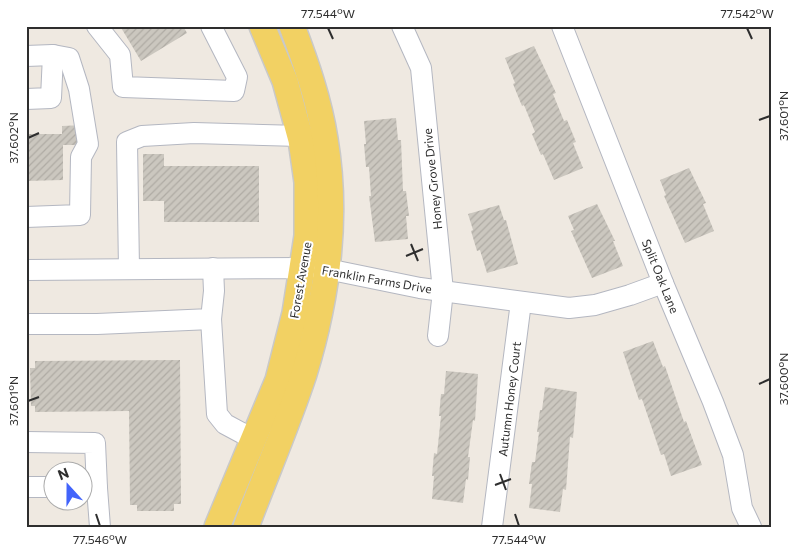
<svg xmlns="http://www.w3.org/2000/svg" width="798" height="553" viewBox="0 0 798 553" font-family="Commissioner,sans-serif">
<style>
.building{fill:url(#building-hatch)}
.lines{fill:none;stroke-linecap:round;stroke-linejoin:round}
.minor-casing{stroke:#b4b7c1;stroke-width:22}
.major-casing{stroke:#c9c9c9;stroke-width:28}
.minor{stroke:#fff;stroke-width:20}
.major{stroke:#f2d163;stroke-width:25}
.ticks{fill:none;stroke:#2e2e2e;stroke-width:2}
.labels{text-anchor:middle;dominant-baseline:central;stroke-width:4;stroke-linejoin:round;paint-order:stroke}
.street-label{font-size:12px;fill:#2e2e2e;stroke:#fff}
.neatline{fill:none;stroke:#2e2e2e;stroke-width:2}
.ticks-label{font-size:12px;text-anchor:middle;fill:#2e2e2e}
</style>
<defs>
<pattern id="building-hatch" width="6" height="6" patternUnits="userSpaceOnUse" patternTransform="scale(1.25)"><rect width="6" height="6" fill="#cbc7bf"/><path d="M-1 1l2-2M0 6l6-6M5 7l2-2" fill="none" stroke="#afaba4"/></pattern>
</defs>
<rect width="100%" height="100%" fill="#efe9e1"/>
<g class="building">
<polygon points="120,26 183,26 187,33 141,61"/>
<polygon points="534,46 556,93 553,94 564,121 567,120 576,142 573,143 583,168 554,180 543,154 541,155 532,134 535,132 524,105 522,106 513,84 515,83 505,58"/>
<polygon points="396,118 398,140 401,140 403,191 406,191 409,216 406,216 408,239 375,242 369,196 371,196 369,167 366,167 364,144 366,144 364,121"/>
<polygon points="84,125 85,145 63,145 63,180 26,181 26,134 62,134 62,126"/>
<polygon points="143,154 164,154 164,166 259,166 259,222 164,222 164,201 143,201"/>
<polygon points="689,168 706,203 703,204 714,231 685,243 664,196 666,195 660,180"/>
<polygon points="597,204 615,241 613,241 623,266 592,278 571,231 574,230 568,216"/>
<polygon points="499,205 504,220 506,220 518,264 487,273 480,250 477,251 471,231 473,230 468,214"/>
<polygon points="653,341 663,367 665,366 684,422 686,421 702,465 671,476 664,454 661,455 642,399 639,400 623,352"/>
<polygon points="180,360 181,504 174,504 174,511 137,511 137,505 130,505 129,411 35,412 35,406 31,406 30,368 35,368 35,361"/>
<polygon points="446,371 478,374 475,421 473,420 468,457 470,457 468,480 466,479 463,503 432,499 434,476 432,476 434,453 437,454 441,416 439,416 441,394 444,394"/>
<polygon points="545,387 577,392 573,438 570,437 566,490 563,489 560,512 529,508 532,484 529,484 532,462 535,462 539,432 537,432 540,410 542,410"/>
</g>
<g class="lines">
<g class="minor-casing">
<g id="minor">
<polyline points="97,26 120,55 123,87 234,91 237,77 211,26"/>
<polyline points="402,26 421,68 443,291 438,336"/>
<polyline points="562,26 663,283 713,402 733,455 742,508 751,527"/>
<polyline points="26,56 53,55 69,58 79,89 88,144 81,157 80,215 26,217"/>
<polyline points="26,99 51,98 53,55"/>
<polyline points="129,269 127,142 142,136 194,133 300,136"/>
<polyline points="26,270 302,268 327,269 420,288 569,308 595,305 630,295 663,283"/>
<polyline points="211,319 217,414 225,424 253,439"/>
<polyline points="26,324 97,324 211,319 214,291 213,268"/>
<polyline points="26,442 95,443 97,488"/>
<polyline points="26,487 52,487"/>
<polyline points="82,488 97,488 100,527"/>
<polyline points="492,527 521,302"/>
</g>
</g>
<g class="major-casing">
<g id="major">
<polyline points="217,527 278,380 295,313 307,236 307,182 301,140 285,81 262,26"/>
<path d="M246,527C265,476 287,426 304,374C327,299 338,217 325,139C319,100 306,63 292,26"/>
</g>
</g>
<use href="#minor" class="minor"/>
<use href="#major" class="major"/>
</g>
<path class="ticks" d="M328,28L333,39M747,28L752,39M759,120L770,116M28,138L39,133M411,244L418,261M406,256L423,249M759,384L770,379M28,401L39,397M500,474L506,490M495,485L511,479M96,514L100,526M515,514L519,526"/>
<g class="labels">
<g class="street-label">
<text transform="translate(432 179) rotate(-96)">Honey Grove Drive</text>
<text transform="translate(661 276) rotate(68)">Split Oak Lane</text>
<text transform="translate(377 279) rotate(10)">Franklin Farms Drive</text>
<text transform="translate(300 280) rotate(-80)">Forest Avenue</text>
<text transform="translate(509 399) rotate(-83)">Autumn Honey Court</text>
</g>
</g>
<rect width="798" height="553" fill="none" stroke="#ffffff" stroke-width="55"/>
<g transform="translate(68 486) rotate(339)"><circle r="24" fill="#ffffff" stroke="#ababab"/>
<path d="M0-4L9 19L0 12L-9 19Z" fill="#4264fb"/>
<text y="-8" font-size="14" font-weight="bold" text-anchor="middle" fill="#2e2e2e">N</text>
</g>
<rect x="28" y="28" width="742" height="498" class="neatline"/>
<g class="ticks-label">
<text x="328" y="18">77.544°W</text>
<text x="747" y="18">77.542°W</text>
<text transform="translate(784 116) rotate(-90)" y="4">37.601°N</text>
<text transform="translate(14 138) rotate(-90)" y="4">37.602°N</text>
<text transform="translate(784 379) rotate(-90)" y="4">37.600°N</text>
<text transform="translate(14 401) rotate(-90)" y="4">37.601°N</text>
<text x="100" y="544">77.546°W</text>
<text x="519" y="544">77.544°W</text>
</g>
</svg>
